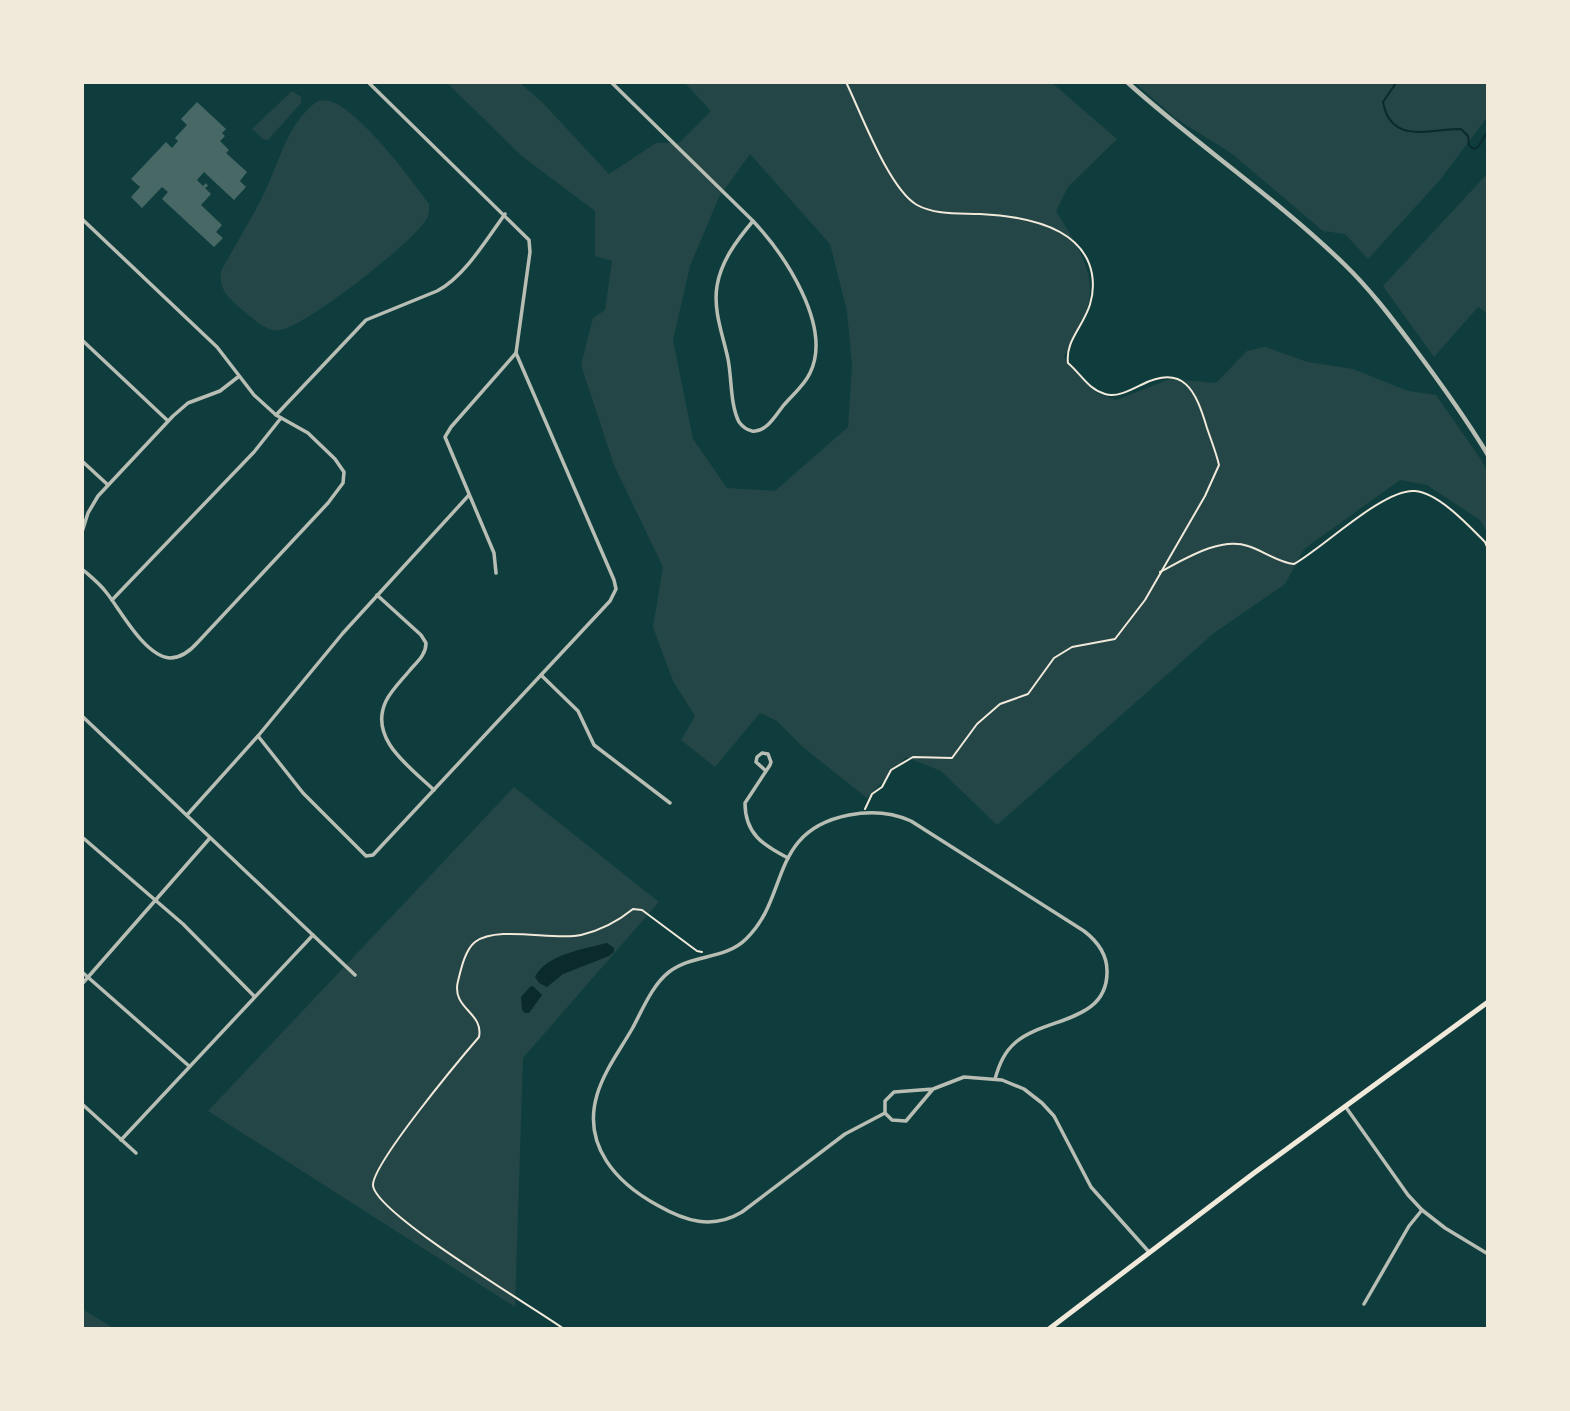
<svg xmlns="http://www.w3.org/2000/svg" width="1570" height="1411" viewBox="0 0 1570 1411" font-family="Lora,serif">
<style>
.green{fill:#244646;fill-rule:evenodd}
.water{fill:#0a2a2b}
.lines{fill:none;stroke-linecap:round;stroke-linejoin:round}
.stream{stroke:#0a2a2b;stroke-width:2}
.building{fill:#486865}
.path{stroke:#f1e9da;stroke-width:2}
.minor{stroke:#b8beb3;stroke-width:3.5}
.tertiary{stroke:#b8beb3;stroke-width:4.5}
.secondary{stroke:#f1e9da;stroke-width:5}
</style>
<rect width="100%" height="100%" fill="#0f3d3e"/>
<g class="green">
<path d="M446,82H519L542,102L609,174L656,143H679L711,111L684,82H1051L1117,139L1068,187L1056,211C1074,241 1100,275 1086,312C1080,328 1071,343 1064,357L1097,393L1116,400L1170,379L1216,383L1247,351L1265,347L1308,362L1353,369L1408,391L1436,395L1482,461L1488,474V534L1480,520L1427,485L1400,480L1304,549L1285,584L1214,633L997,825L941,771L906,757L867,798L804,748L777,721L760,713L715,767L681,740L695,716L673,681L653,627L663,567L614,465L581,365L593,318L605,310L612,261L595,256V211L523,157ZM750,154L830,244L847,311L852,365L848,427L775,491L727,488L693,439L673,340L690,266L719,197Z"/>
<polygon points="1134,82 1488,82 1488,116 1440,180 1368,259 1345,234 1323,231 1231,153 1175,118"/>
<polygon points="292,91 301,97 301,103 268,140 263,139 252,129"/>
<path d="M318,101C322,101 326,100 329,101C358,108 412,180 429,204C429,210 429,215 426,220C412,243 305,327 280,330C265,332 250,316 239,307C226,296 219,288 221,271C236,244 253,217 266,189C280,160 289,120 318,101Z"/>
<polygon points="1488,173 1488,314 1478,307 1434,357 1383,286"/>
<polygon points="514,787 659,902 523,1058 515,1307 208,1111"/>
<polygon points="82,1309 115,1329 82,1329"/>
</g>
<g class="water">
<path d="M607,943L614,948V952L609,956L563,974L547,987L539,983L535,977C546,954 585,949 607,943Z"/>
<polygon points="533,986 542,995 529,1013 525,1013 522,1010 521,997 530,987"/>
</g>
<g class="lines">
<path class="stream" d="M1399,82L1396,83L1383,102C1391,145 1429,129 1461,129L1468,136L1469,145L1474,149L1478,147L1488,131"/>
</g>
<polygon class="building" points="197,102 226,129 222,133 225,136 220,141 229,150 226,153 247,172 240,181 246,187 234,200 204,172 197,180 203,186 206,183 208,186 205,188 211,194 201,205 222,225 216,232 223,238 214,247 162,199 168,192 162,187 142,208 131,197 140,187 131,179 166,142 172,148 178,141 175,138 187,125 181,119"/>
<g class="lines">
<g class="path">
<path d="M846,82C861,113 889,189 917,205C935,215 960,213 980,214C1022,216 1083,226 1092,274C1099,318 1064,333 1068,363C1081,374 1088,389 1105,394C1116,398 1131,390 1141,385C1184,363 1196,391 1207,428C1211,440 1216,452 1219,465L1205,496L1145,600L1115,639L1072,647L1054,658L1028,694L1000,704L977,724L952,758L913,757L891,770L882,787L872,794L865,809"/>
<path d="M1160,572C1183,560 1220,536 1248,546C1264,551 1277,562 1294,564C1323,548 1384,488 1415,491C1439,493 1469,526 1485,542L1488,549"/>
<path d="M564,1329C535,1308 374,1213 373,1185C373,1163 460,1059 479,1037C484,1012 451,1009 458,981C461,969 465,950 475,942C498,925 554,941 581,935C602,930 617,922 633,909L642,910L697,951L702,952"/>
</g>
<g class="minor">
<polyline points="611,82 753,221"/>
<path d="M82,219L217,347L254,395L276,415L308,433L335,459L344,472L343,483L328,503L198,642C191,650 181,658 170,658C144,656 120,609 106,592C99,583 90,576 82,569"/>
<path d="M753,221C784,254 833,326 810,373C804,386 792,395 783,406C776,415 766,433 752,431C747,430 742,426 739,422C730,404 732,379 728,359C723,335 713,311 717,286C721,261 737,240 753,221Z"/>
<polyline points="82,340 167,420"/>
<path d="M276,415L366,320L437,291C464,277 487,239 505,214"/>
<polyline points="82,461 108,485"/>
<polyline points="82,532 88,513 98,496 173,416 188,403 220,391 238,377"/>
<polyline points="496,573 494,553 445,437 451,427 516,353"/>
<path d="M377,595L421,635L426,643C426,655 417,662 410,670C402,680 392,689 386,701C368,739 410,767 434,790"/>
<polyline points="112,600 254,452 281,418"/>
<polyline points="541,675 578,711 594,745 670,803"/>
<polyline points="82,716 355,975"/>
<polyline points="258,736 303,793 366,856 373,855 610,601 616,589 614,580 516,353 530,252 529,240 368,82"/>
<path d="M766,771L756,762L757,757L762,753L768,754L771,762L770,765L745,803C745,834 763,845 788,858"/>
<polyline points="187,815 258,736 343,633 469,495"/>
<polyline points="82,837 183,924 254,996"/>
<polyline points="82,972 189,1066"/>
<polyline points="82,984 210,838"/>
<polyline points="933,1089 906,1121 892,1120 885,1113 885,1101 894,1092 933,1089 964,1077 1002,1080 1024,1089 1042,1103 1054,1116 1091,1187 1149,1252"/>
<polyline points="82,1104 136,1153"/>
<polyline points="1345,1106 1408,1195 1422,1210 1445,1228 1488,1254"/>
<path d="M885,1113L845,1134L742,1212C712,1230 685,1221 657,1205C617,1183 582,1146 597,1095C604,1071 620,1050 632,1029C642,1011 652,985 669,972C692,954 725,960 746,939C790,897 768,831 849,815C870,811 891,812 911,821L1084,931C1097,941 1107,954 1107,971C1108,1023 1045,1017 1016,1042C1004,1052 999,1065 995,1079"/>
<polyline points="121,1140 313,935"/>
<polyline points="1364,1304 1409,1226 1422,1210"/>
</g>
<path class="tertiary" d="M1127,82C1197,145 1276,198 1344,264C1369,288 1391,317 1412,345C1439,381 1465,417 1488,455"/>
<polyline class="secondary" points="1049,1329 1254,1173 1488,1002"/>
</g>
<rect width="1570" height="1411" fill="none" stroke="#f1e9da" stroke-width="168"/>
</svg>
